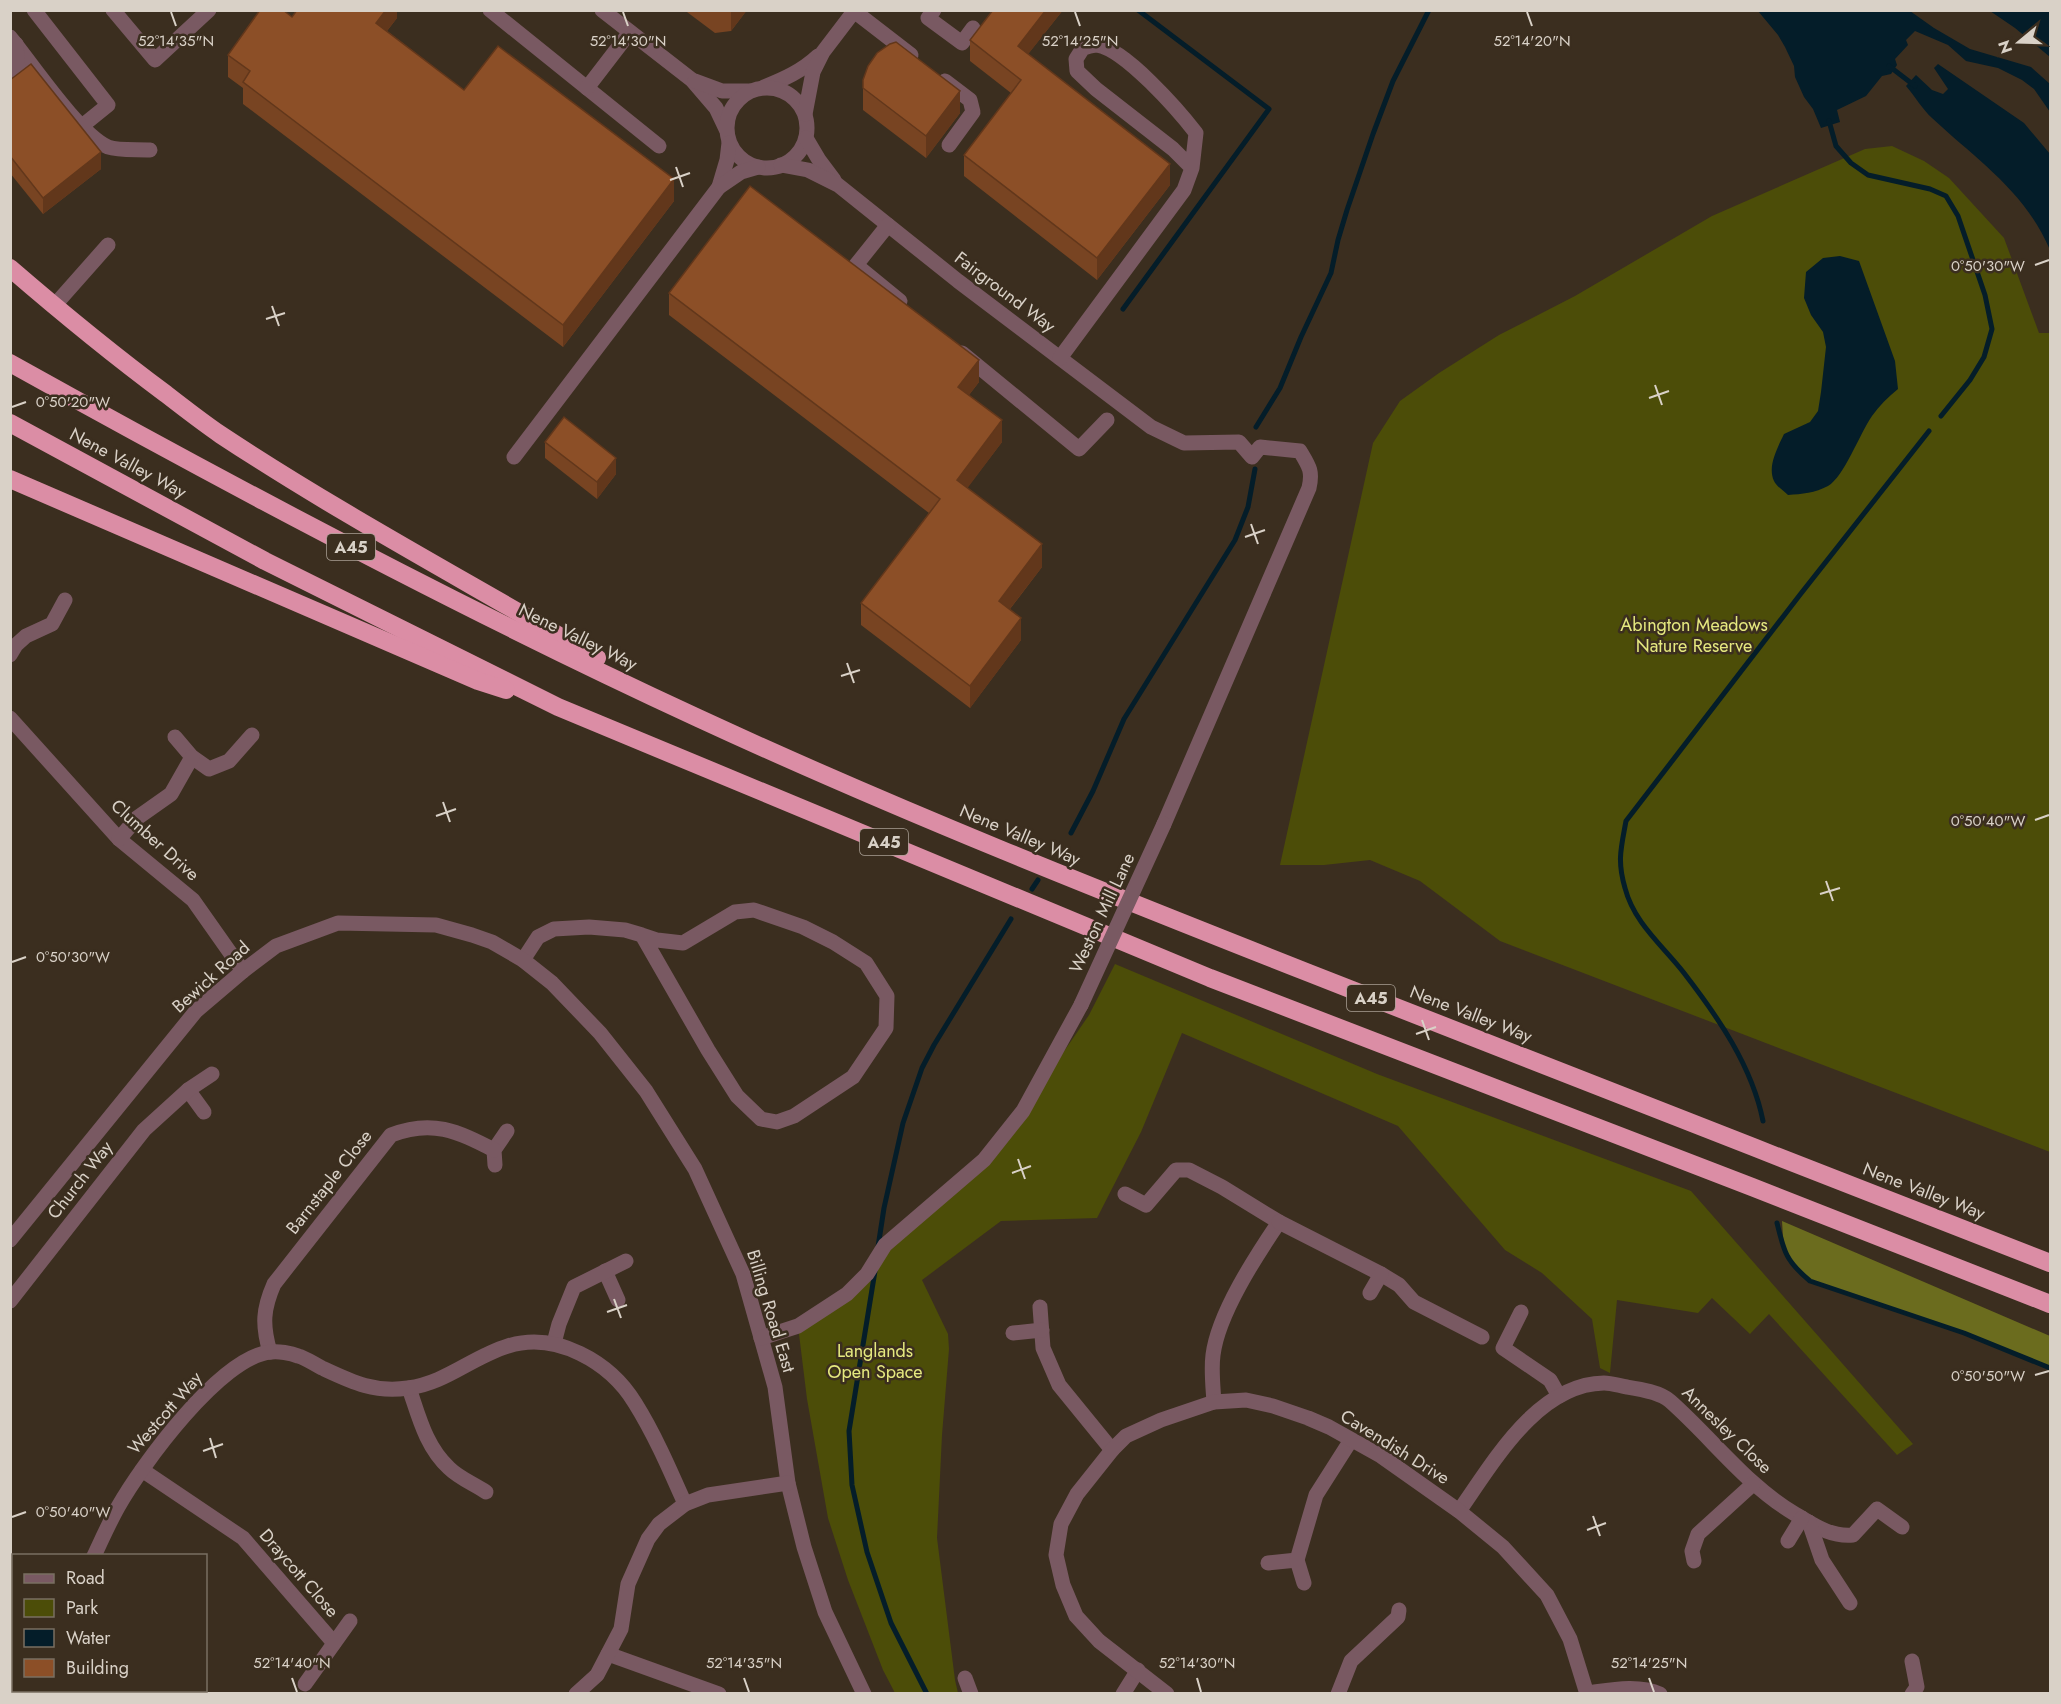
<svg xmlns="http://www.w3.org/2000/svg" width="2061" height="1704" viewBox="0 0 2061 1704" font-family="Jost,sans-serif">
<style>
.green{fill:#4c4d08}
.forest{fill:#6b6c1e}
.water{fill:#041d29}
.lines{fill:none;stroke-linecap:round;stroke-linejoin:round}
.stream{stroke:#041d29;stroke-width:5}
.minor{stroke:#795962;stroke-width:15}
.highway{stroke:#db8da5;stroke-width:18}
.minor-bridge{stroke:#795962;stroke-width:15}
.wall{fill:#784422}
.shaded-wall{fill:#62371b}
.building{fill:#8c4f27;stroke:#62371b;stroke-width:1.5}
.ticks{fill:none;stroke:#d9d1c7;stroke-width:2}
.labels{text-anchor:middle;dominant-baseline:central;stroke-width:5;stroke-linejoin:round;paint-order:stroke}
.shield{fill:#3b2e1f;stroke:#aaa095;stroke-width:1.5}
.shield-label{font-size:16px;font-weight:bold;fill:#d9d1c7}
.street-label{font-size:18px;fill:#d9d1c7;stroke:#3b2e1f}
.park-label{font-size:18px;fill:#e5e87f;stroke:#3b2e1f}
.ticks-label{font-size:15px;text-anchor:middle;fill:#d9d1c7;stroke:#3b2e1f;stroke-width:5;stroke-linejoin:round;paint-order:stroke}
</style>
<rect width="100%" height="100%" fill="#3b2e1f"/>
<g class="green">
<polygon points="1892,146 1924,161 1949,178 2004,238 2039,333 2050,333 2050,1152 1500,941 1420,881 1370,860 1324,865 1280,865 1373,443 1400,401 1439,373 1499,335 1575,296 1712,216 1865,149"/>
<polygon points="1115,964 1377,1074 1691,1191 1913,1444 1897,1455 1769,1314 1750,1334 1712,1298 1698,1313 1617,1300 1610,1373 1600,1368 1592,1319 1542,1273 1505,1250 1398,1126 1182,1033 1141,1132 1097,1218 1001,1221 922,1280 948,1334 949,1349 942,1435 937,1538 955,1680 958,1693 895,1693 883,1670 848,1580 828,1518 807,1399 798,1326 847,1294 920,1214 1023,1111 1089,1015"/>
</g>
<path class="forest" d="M1782,1221L2050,1336V1368L1964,1333L1810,1281C1784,1260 1784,1253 1782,1221Z"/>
<g class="water">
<polygon points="1758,11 1910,11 1934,28 1970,49 2031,67 2050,84 2050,112 2034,89 2022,80 1998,68 1966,61 1948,45 1915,31 1906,40 1908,45 1895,59 1897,65 1891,74 1882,76 1866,96 1837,110 1840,122 1821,128 1813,109 1804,97 1795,77 1794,66 1785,47 1778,35"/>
<polygon points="1990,11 2050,11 2050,57 2015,28"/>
<path d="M1938,64L2024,123L2050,154V250C2025,191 1977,160 1932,118C1922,109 1915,96 1906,86L1916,75L1932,90L1943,94L1948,89L1934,68Z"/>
<path d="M1840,256L1859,261L1895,361L1898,389C1888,397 1879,406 1872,416C1860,433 1844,477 1828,486C1815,493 1802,494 1788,495C1784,491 1776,486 1774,481C1767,466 1778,447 1784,434L1810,422L1818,411L1821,392L1826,347L1823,332L1811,315L1804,298L1806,272L1823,258Z"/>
</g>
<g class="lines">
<g class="stream">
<polyline points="1889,66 1915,86"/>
<polyline points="1829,121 1836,146 1851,163 1868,175 1930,189 1946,196 1958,216 1985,295 1992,329 1984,357 1970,380 1941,416"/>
<polyline points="1123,309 1269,109 1138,10"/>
<polyline points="1256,427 1280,388 1301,337 1331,273 1338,240 1347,210 1373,134 1393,81 1429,10"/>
<polyline points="1071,833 1093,791 1124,719 1235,540 1248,507 1255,469"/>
<polyline points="1032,889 1038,880"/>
<path d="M1763,1121C1752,1066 1718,1017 1684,973C1663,946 1634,923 1625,888C1617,861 1621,848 1626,821L1799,596L1929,431"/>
<path d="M1777,1223C1784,1252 1786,1261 1810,1281L1964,1333L2050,1368"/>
<polyline points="878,1247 884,1208 903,1123 922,1068 934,1045 1011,919"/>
<polyline points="875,1271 849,1431 852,1485 867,1552 891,1623 927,1694"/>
</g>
<g class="minor">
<polyline points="34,10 108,105 82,126"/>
<polyline points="113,10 155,60 209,10"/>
<polyline points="490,10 659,146"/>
<polyline points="602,10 692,80 716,108 726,129"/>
<polyline points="934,10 928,18 962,43 973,28"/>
<polyline points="854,11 911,55"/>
<path d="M10,37C33,65 78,133 108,147C119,151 138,149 150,150"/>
<polyline points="10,77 18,71 16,44"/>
<polyline points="695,81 722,91 750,91"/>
<polyline points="945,81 970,100 973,112 949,145"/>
<path d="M764,87C784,79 802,71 818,56"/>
<circle cx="767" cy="128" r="40"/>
<polyline points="587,88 630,32"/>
<polyline points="805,114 813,72 823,52 855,10"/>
<polyline points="806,138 819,160 834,180"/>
<path d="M781,165L808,170L838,185L958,281L1151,427L1184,443L1239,442L1252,457L1260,447L1300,451C1309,466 1313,471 1309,488L1164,824"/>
<polyline points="719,187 727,160 729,143"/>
<polyline points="888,225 856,265 900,301"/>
<polyline points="54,306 108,245"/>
<polyline points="962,353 1079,449 1107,420"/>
<path d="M1060,358L1184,190L1192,168L1196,133C1179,111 1125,49 1097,45C1093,45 1087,47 1083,48L1076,59L1077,71L1096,89L1173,149L1192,168"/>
<polyline points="514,457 719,187 741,172 758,167"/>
<polyline points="10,655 16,645 26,636 52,624 65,600"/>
<polyline points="10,718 119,839 193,900 243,971"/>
<polyline points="175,737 192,757 209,769 229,761 252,735"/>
<polyline points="119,839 137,818 171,794 192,757"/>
<polyline points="523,960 538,937 554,929 589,927 625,930 642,935 657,940 683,943 735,912 754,910 803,927 833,942 866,963 887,996 886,1028 853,1077 794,1116 777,1122 761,1119 737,1096 708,1050 642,935"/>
<polyline points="188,1090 204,1112"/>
<polyline points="495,1165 494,1150 507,1131"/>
<path d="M1125,1194L1146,1205L1176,1170H1189L1222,1187L1279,1222C1256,1256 1218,1314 1213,1355C1211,1370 1213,1387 1214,1402"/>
<polyline points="1279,1222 1381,1274 1399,1285 1414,1302 1482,1337"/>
<polyline points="10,1240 196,1011 243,971 276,946 338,923 436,925 472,935 492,942 523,960 552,983 600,1033 646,1091 695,1169 743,1274 775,1387 788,1483 804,1547 825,1612 864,1694"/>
<polyline points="605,1271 618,1300"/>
<polyline points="1370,1293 1381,1274"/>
<polyline points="10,1301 144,1130 188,1090 212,1074"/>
<polyline points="1040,1307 1043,1348 1059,1385 1112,1450"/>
<polyline points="1521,1312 1503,1348 1550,1380 1559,1396"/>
<polyline points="1013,1333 1042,1330"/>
<polyline points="761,1338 798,1326 847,1294 867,1274 885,1245 984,1160 1023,1111 1081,1005"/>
<polyline points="554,1343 559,1324 574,1287 626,1261"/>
<path d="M270,1352C262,1325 263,1309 274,1284L391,1135C432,1119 457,1131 494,1150"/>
<path d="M409,1388C419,1417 426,1447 449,1468C459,1478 474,1484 486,1492"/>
<polyline points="142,1470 243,1538 334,1643"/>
<path d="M1459,1511C1493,1463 1537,1384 1604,1383C1612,1383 1620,1386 1627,1387C1640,1389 1660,1392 1670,1401C1712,1438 1746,1485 1795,1514C1814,1525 1830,1537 1853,1535L1877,1509L1902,1527"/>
<polyline points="1809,1522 1822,1560 1850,1603"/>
<polyline points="1788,1541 1802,1518"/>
<path d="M94,1556C102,1539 109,1523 118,1507C141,1466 221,1356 271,1352C278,1351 291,1353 298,1356C306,1358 314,1364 322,1368C352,1382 374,1393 408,1388C446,1383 472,1357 508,1346C556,1331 610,1362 635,1403C655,1435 670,1470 685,1504"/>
<polyline points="1694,1561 1692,1551 1698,1534 1753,1484"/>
<polyline points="1268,1563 1297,1560"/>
<polyline points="1304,1583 1297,1560 1316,1495 1351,1440"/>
<polyline points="10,1626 14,1628"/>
<polyline points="608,1654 719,1694"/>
<polyline points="965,1678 971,1694"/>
<polyline points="305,1684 350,1621"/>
<polyline points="94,1690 97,1694"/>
<path d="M1587,1693C1610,1690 1638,1684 1660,1694"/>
<polyline points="576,1694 597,1675 621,1629 628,1584 648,1539 659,1524 685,1504 708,1495 788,1483"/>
<polyline points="1123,1694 1138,1670"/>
<polyline points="1167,1694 1099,1641 1076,1616 1063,1585 1056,1555 1061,1524 1077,1494 1112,1450 1126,1436 1161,1420 1214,1402 1246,1400 1273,1406 1308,1418 1329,1427 1381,1456 1459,1511 1503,1547 1547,1595 1570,1639 1587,1694"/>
<polyline points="1338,1694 1351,1661 1398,1617 1399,1610"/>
<polyline points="1912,1694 1917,1687 1912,1661"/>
</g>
<g class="highway">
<path d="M10,268C61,312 112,354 166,394C184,408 202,422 221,435C342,515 472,584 597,658"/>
<path d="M10,363C236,489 464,610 698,718C899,811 1104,892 1309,973C1556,1071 1803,1166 2050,1263"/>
<polyline points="10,423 265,561 558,707 1210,978 1752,1187 2050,1304"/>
<polyline points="10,479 478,681 506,690"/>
</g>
<polyline class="minor-bridge" points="1081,1005 1164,824"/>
</g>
<g class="wall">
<polygon points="397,10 397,18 387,31 464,90 674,201 563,347 243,104 243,88 228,77 228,55 292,17"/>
<polygon points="687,10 747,10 731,31 715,33 687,12"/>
<polygon points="1063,10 1028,54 1170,185 1097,280 964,176 964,155 1011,93 970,61 970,40"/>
<polygon points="10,80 101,169 43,214 10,173"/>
<polygon points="863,80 960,113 926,158 863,110"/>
<polygon points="669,293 979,382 969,395 1002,442 967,488 1042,567 1010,609 1021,640 970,708 861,625 861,603 929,513 669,315"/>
<polygon points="545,442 616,474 597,499 545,458"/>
</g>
<g class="shaded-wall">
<polygon points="386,10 397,10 397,18 376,45 376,23"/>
<polygon points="731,10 747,10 731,31"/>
<polygon points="1046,10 1063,10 1018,67 1018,46"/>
<polygon points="960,91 960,113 926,158 926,136"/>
<polygon points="101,152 101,169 43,214 43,198"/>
<polygon points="1170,164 1170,185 1097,280 1097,258"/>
<polygon points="674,179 674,201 563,347 563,325"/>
<polygon points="979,360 979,382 958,409 958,387"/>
<polygon points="1002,420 1002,442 957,502 957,480"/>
<polygon points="616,458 616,474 597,499 597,482"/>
<polygon points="1042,544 1042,567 999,623 999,601"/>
<polygon points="1021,618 1021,640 970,708 970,686"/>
</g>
<g class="building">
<polygon points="260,10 283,10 292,17 297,10 386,10 376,23 464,90 498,46 674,179 563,325 243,82 250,71 228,55"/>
<polygon points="993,10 1046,10 1018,46 1170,164 1097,258 964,155 1021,80 970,40"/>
<polygon points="896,42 960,91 926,136 863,88 863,80 868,66 877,53 890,44"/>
<polygon points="31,64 101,152 43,198 10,156 10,80"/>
<polygon points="750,186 979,360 958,387 1002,420 957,480 1042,544 999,601 1021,618 970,686 861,603 940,499 669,293"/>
<polygon points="564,417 616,458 597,482 545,442"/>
</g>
<path class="ticks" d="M171,12L176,26M623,12L628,26M1075,12L1080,26M1527,12L1532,26M676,167L683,187M670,180L690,173M2035,265L2049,260M272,306L279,326M266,319L285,313M1655,385L1662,405M1649,398L1669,391M12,407L26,402M1251,524L1258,544M1245,537L1265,530M847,663L854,683M841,676L860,670M443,802L450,822M436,816L456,809M2035,820L2049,815M1826,881L1833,901M1820,894L1840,888M12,962L26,957M1422,1020L1429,1040M1416,1034L1436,1027M1018,1159L1025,1179M1012,1173L1031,1166M614,1299L621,1318M607,1312L627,1305M2035,1375L2049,1371M210,1438L216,1458M203,1451L223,1444M1593,1516L1600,1536M12,1517L26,1512M1587,1530L1606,1523M292,1678L297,1692M744,1678L749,1692M1197,1678L1201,1692M1649,1678L1654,1692"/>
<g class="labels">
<g class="shield">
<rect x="327" y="534" width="48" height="26" rx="4.5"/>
<rect x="860" y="829" width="48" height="26" rx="4.5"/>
<rect x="1347" y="985" width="48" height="26" rx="4.5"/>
</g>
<g class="shield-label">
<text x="351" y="547">A45</text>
<text x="884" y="842">A45</text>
<text x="1371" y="998">A45</text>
</g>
<g class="street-label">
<text transform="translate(1005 292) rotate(37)">Fairground Way</text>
<text transform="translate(128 463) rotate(28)">Nene Valley Way</text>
<text transform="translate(578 637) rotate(26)">Nene Valley Way</text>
<text transform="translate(1020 835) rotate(23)">Nene Valley Way</text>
<text transform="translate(155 840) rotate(42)">Clumber Drive</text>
<text transform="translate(1102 913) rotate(-65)">Weston Mill Lane</text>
<text transform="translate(211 977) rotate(-42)">Bewick Road</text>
<text transform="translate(1471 1014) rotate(21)">Nene Valley Way</text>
<text transform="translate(80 1180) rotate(-52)">Church Way</text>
<text transform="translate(329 1182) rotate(-52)">Barnstaple Close</text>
<text transform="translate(1924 1191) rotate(21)">Nene Valley Way</text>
<text transform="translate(771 1311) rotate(73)">Billing Road East</text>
<text transform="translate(165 1413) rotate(-49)">Westcott Way</text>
<text transform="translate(1727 1430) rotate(44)">Annesley Close</text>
<text transform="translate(1395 1447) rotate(32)">Cavendish Drive</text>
<text transform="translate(299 1573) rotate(49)">Draycott Close</text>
</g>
<g class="park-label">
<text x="1694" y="625">Abington Meadows<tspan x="1694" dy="21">Nature Reserve</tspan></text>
<text x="875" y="1351">Langlands<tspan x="875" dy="21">Open Space</tspan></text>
</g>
</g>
<g class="ticks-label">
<text x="176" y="46">52°14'35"N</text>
<text x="628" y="46">52°14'30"N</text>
<text x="1080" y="46">52°14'25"N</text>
<text x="1532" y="46">52°14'20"N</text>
<text x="1988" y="271">0°50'30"W</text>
<text x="73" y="407">0°50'20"W</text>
<text x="1988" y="826">0°50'40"W</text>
<text x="73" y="962">0°50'30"W</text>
<text x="1988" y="1381">0°50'50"W</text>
<text x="73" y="1517">0°50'40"W</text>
<text x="292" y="1668">52°14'40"N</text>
<text x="744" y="1668">52°14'35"N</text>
<text x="1197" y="1668">52°14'30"N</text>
<text x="1649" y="1668">52°14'25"N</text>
</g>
<rect width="2061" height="1704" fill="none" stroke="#d9d1c7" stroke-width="24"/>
<rect x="12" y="1554" width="195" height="138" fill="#3b2e1f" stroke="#7a6f62" stroke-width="1.5"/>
<rect x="24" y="1574" width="30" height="9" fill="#795962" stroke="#7a6f62" stroke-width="1.5"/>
<text x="66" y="1584" font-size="18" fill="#d9d1c7">Road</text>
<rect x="24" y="1599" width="30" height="18" fill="#4c4d08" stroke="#7a6f62" stroke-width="1.5"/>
<text x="66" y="1614" font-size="18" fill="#d9d1c7">Park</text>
<rect x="24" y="1629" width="30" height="18" fill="#041d29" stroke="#7a6f62" stroke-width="1.5"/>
<text x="66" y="1644" font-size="18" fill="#d9d1c7">Water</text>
<rect x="24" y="1659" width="30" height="18" fill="#8c4f27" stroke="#7a6f62" stroke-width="1.5"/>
<text x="66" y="1674" font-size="18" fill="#d9d1c7">Building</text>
<g transform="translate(2019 42) rotate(251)" stroke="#3b2e1f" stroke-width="4.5" paint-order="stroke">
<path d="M0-4.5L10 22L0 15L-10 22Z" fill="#d9d1c7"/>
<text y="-9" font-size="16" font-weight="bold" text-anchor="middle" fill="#d9d1c7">N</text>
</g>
</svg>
